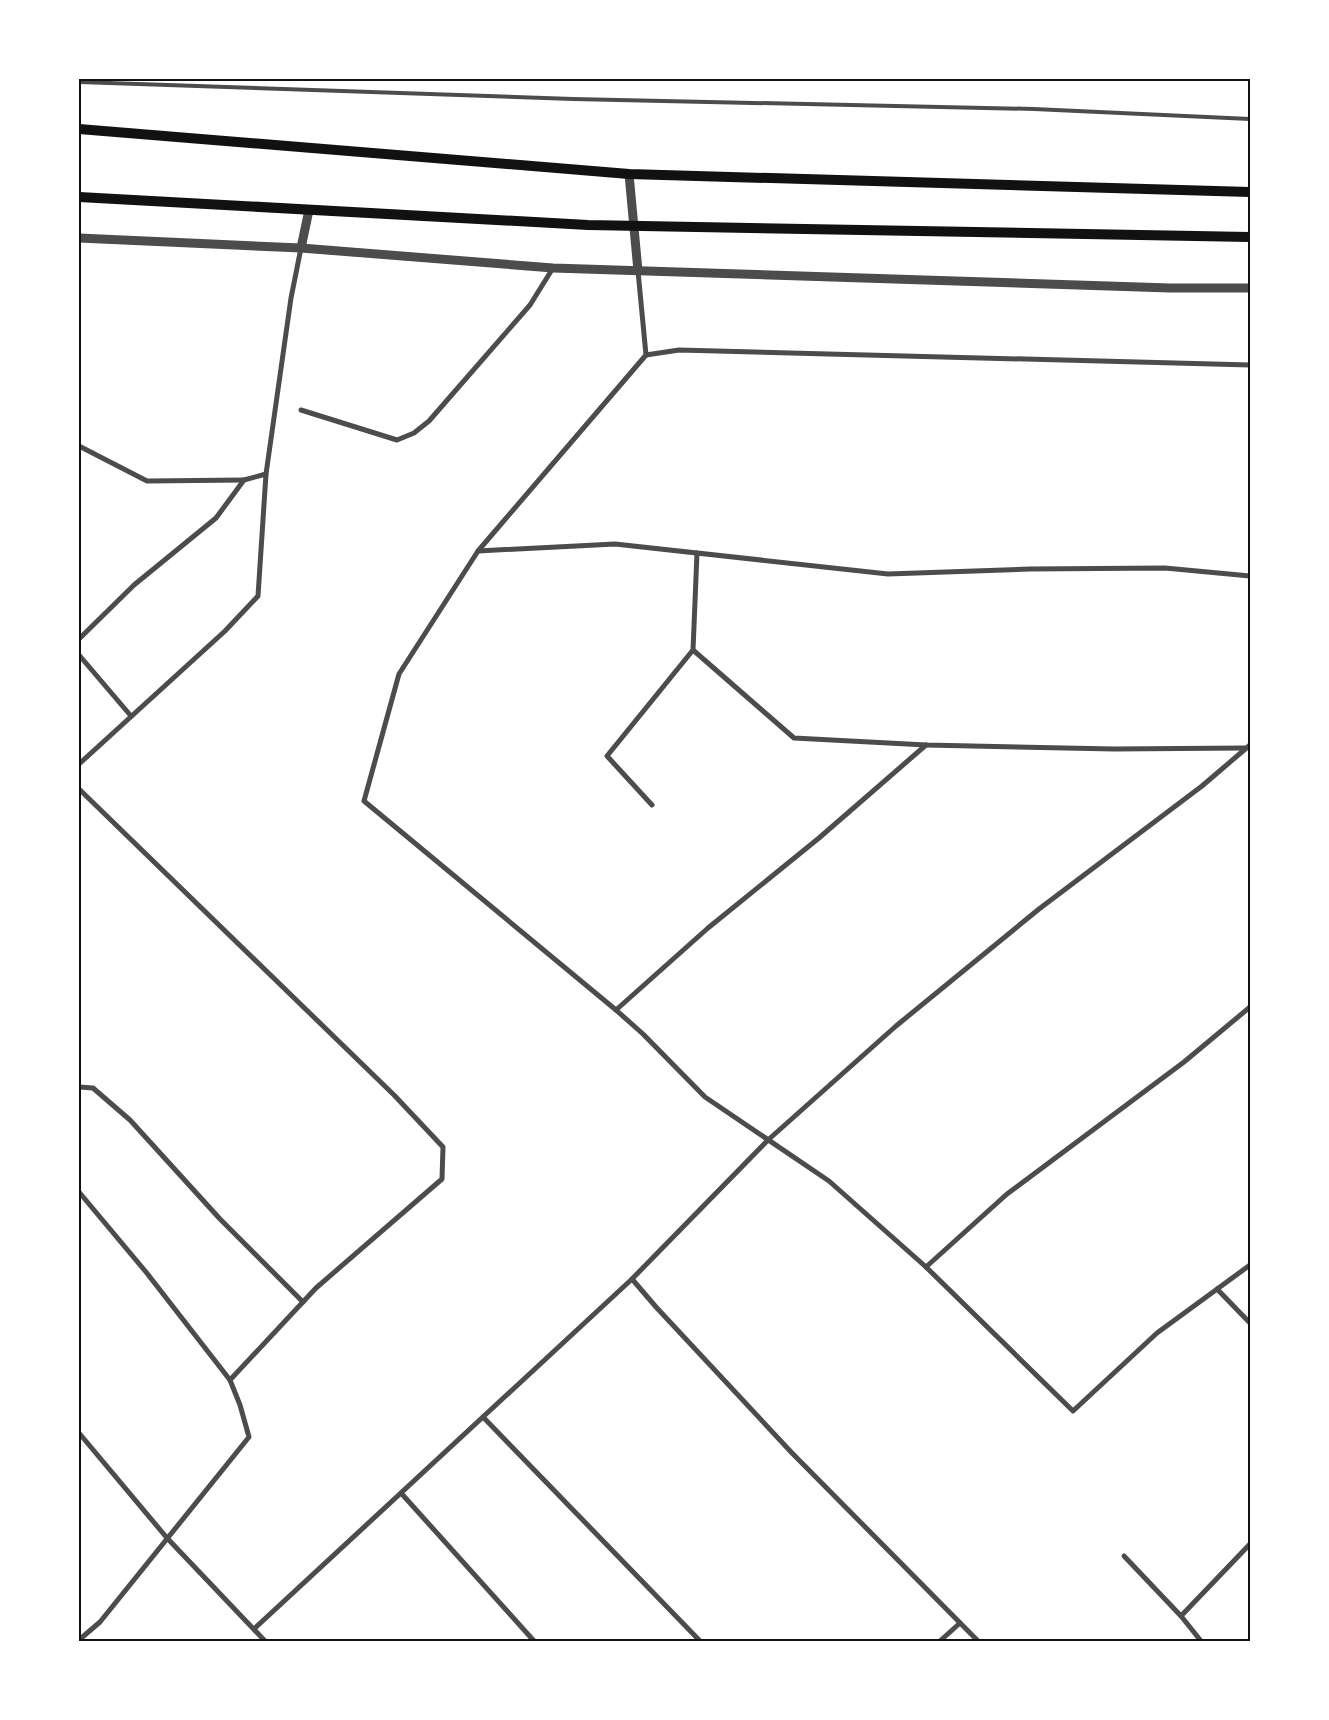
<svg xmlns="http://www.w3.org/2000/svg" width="1329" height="1720" viewBox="0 0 1329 1720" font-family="'Nunito Sans',sans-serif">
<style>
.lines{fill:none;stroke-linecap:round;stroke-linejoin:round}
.service{stroke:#4c4c4c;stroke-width:4}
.minor{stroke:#4c4c4c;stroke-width:5}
.tertiary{stroke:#4c4c4c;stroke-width:9}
.secondary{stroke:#111;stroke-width:10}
.neatline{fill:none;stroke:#111;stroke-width:2}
</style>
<rect width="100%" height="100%" fill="#fff"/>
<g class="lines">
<polyline class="service" points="79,82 573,99 1034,109 1250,119"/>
<g class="minor">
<polyline points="638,271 646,355 478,551 399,674 364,801 616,1010 643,1034 705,1097 829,1181 926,1267 1073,1411 1157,1333 1250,1265"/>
<polyline points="646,355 679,350 1250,365"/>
<polyline points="301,410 397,440 414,433 429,421 530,305 553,268"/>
<polyline points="79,446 147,481 244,480"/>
<polyline points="478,551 615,544 888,574 1030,569 1165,568 1250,576"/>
<polyline points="697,553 693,650 794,738 926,745 1114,749 1245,748"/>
<polyline points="79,639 134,585 216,518 244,480 266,474"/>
<polyline points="79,655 131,716"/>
<polyline points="79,764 225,631 258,596 266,474 291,298 301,248"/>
<polyline points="79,789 394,1095 443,1147 442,1179 316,1288 230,1380"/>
<polyline points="652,805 607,756 693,650"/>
<polyline points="616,1010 708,928 819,838 926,745"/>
<polyline points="79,1087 93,1088 130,1120 220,1219 303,1302"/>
<polyline points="79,1192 146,1272 230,1380 240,1405 249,1437 100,1622 79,1640"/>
<polyline points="926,1267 1007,1194 1184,1062 1250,1007"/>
<polyline points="632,1279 768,1140 896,1026 1039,909 1202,786 1250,745"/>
<polyline points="1217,1289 1250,1323"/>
<polyline points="483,1417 700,1641"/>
<polyline points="79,1433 167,1538 265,1641"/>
<polyline points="401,1493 534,1641"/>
<polyline points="1124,1556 1181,1616"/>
<polyline points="254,1629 632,1279 656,1307 792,1453 978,1641"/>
<polyline points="940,1641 960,1623"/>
<polyline points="1201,1641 1181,1616 1250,1544"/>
</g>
<g class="tertiary">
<polyline points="629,174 638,271"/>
<polyline points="79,238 301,248 553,268 1170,288 1250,288"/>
<polyline points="301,248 309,210"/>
</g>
<g class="secondary">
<polyline points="79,129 629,174 1250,192"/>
<polyline points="79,197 588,225 1250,237"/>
</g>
</g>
<rect width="1329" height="1720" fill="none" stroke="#ffffff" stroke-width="160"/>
<rect x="80" y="80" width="1169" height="1560" class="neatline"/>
</svg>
